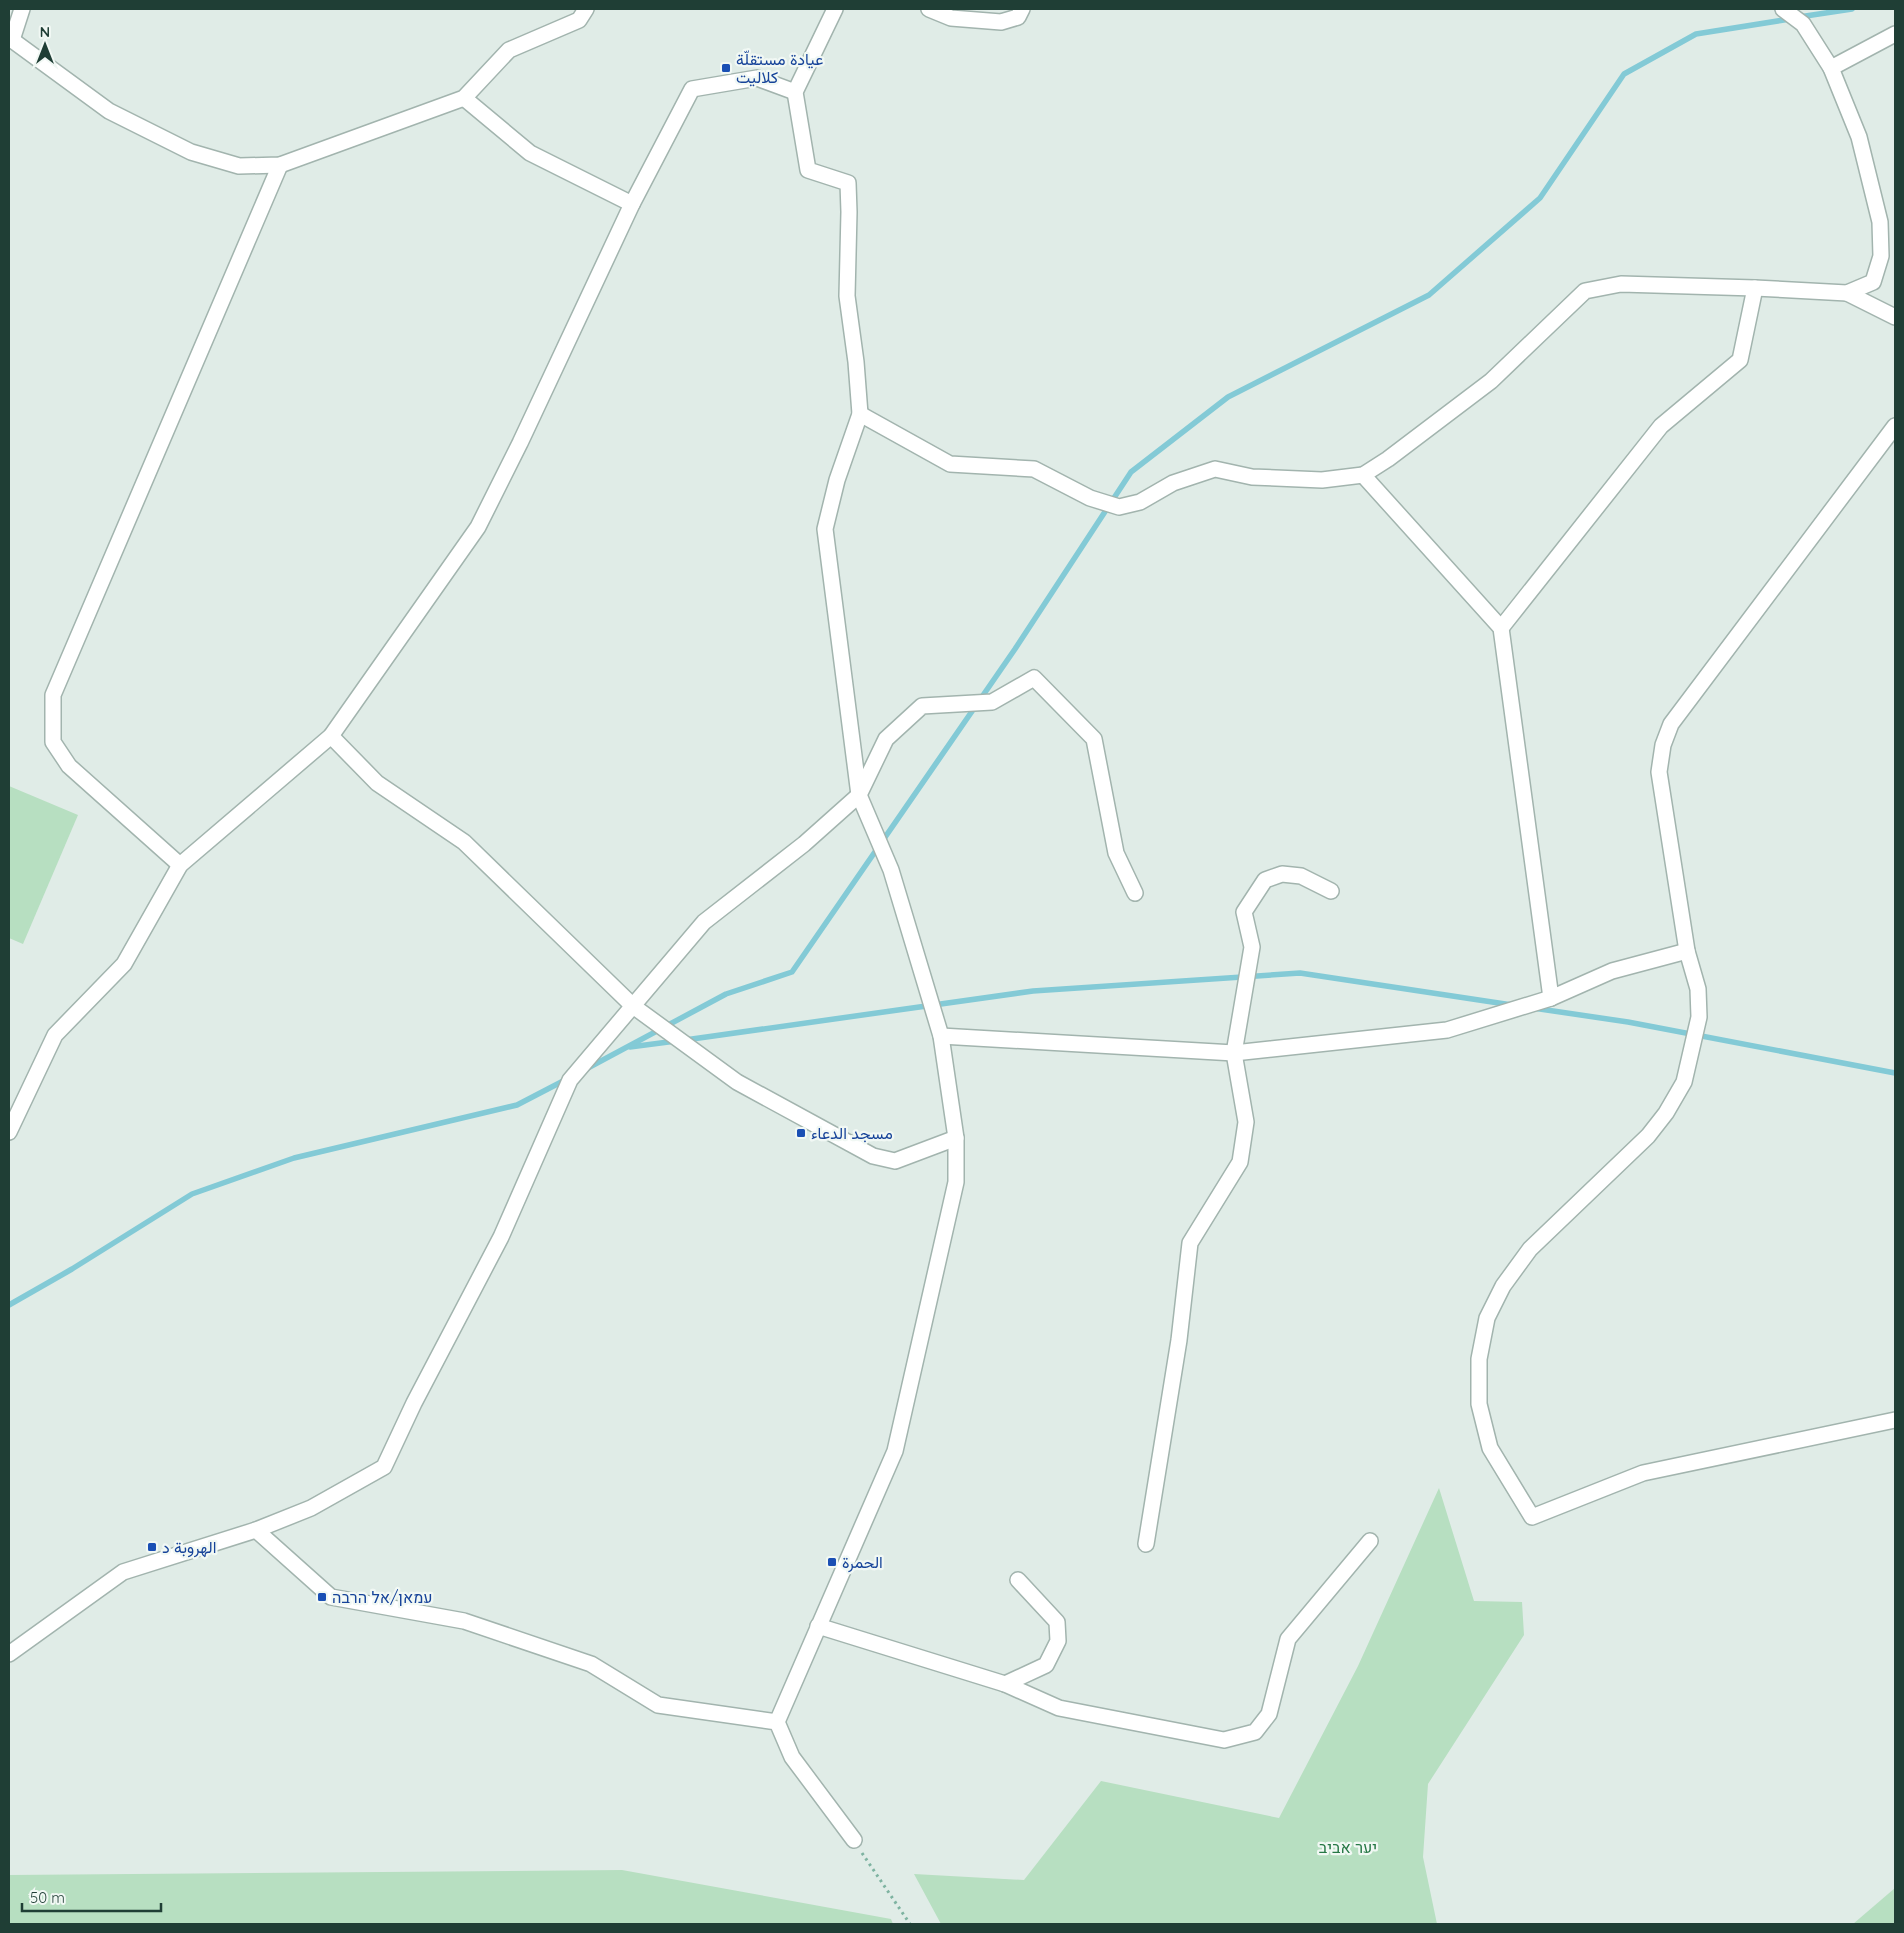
<svg xmlns="http://www.w3.org/2000/svg" width="1904" height="1933" viewBox="0 0 1904 1933" font-family="Quicksand,Vazirmatn,Heebo,sans-serif">
<style>
.green{fill:#b7dfc1}
.lines{fill:none;stroke-linecap:round;stroke-linejoin:round}
.stream{stroke:#83cad6;stroke-width:5.5}
.minor-casing{stroke:#a2b4ae;stroke-width:18}
.tertiary-casing{stroke:#a2b4ae;stroke-width:18}
.path{stroke:#7eb3a1;stroke-width:3;stroke-dasharray:2.5 4;stroke-linecap:butt}
.minor{stroke:#fff;stroke-width:15}
.tertiary{stroke:#fff;stroke-width:15}
.transit-dot{fill:#1a4fb4;stroke:#f1f8f4;stroke-width:2}
.labels{text-anchor:middle;dominant-baseline:central;stroke-width:4.5;stroke-linejoin:round;paint-order:stroke}
.transit-label{font-size:16px;fill:#164399;stroke:#f1f8f4;text-anchor:start}
.park-label{font-size:16px;fill:#267845;stroke:#f1f8f4}
</style>
<rect width="100%" height="100%" fill="#e0ece7"/>
<g class="green">
<polygon points="9,786 78,815 23,944 9,938"/>
<polygon points="1439,1488 1474,1601 1522,1602 1524,1635 1428,1784 1423,1857 1437,1924 941,1924 914,1874 1024,1880 1101,1781 1279,1818 1358,1666"/>
<polygon points="622,1870 891,1919 893,1924 9,1924 9,1875"/>
<polygon points="1895,1888 1895,1924 1853,1924"/>
</g>
<g class="lines">
<g class="stream">
<polyline points="1799,17 1852,9"/>
<polyline points="1533,1008 1628,1022 1895,1073"/>
<polyline points="685,1040 1033,991 1300,973 1512,1005"/>
<polyline points="630,1047 676,1041"/>
<polyline points="586,1069 726,994 792,972 1015,649 1131,472 1228,397 1429,295 1540,198 1624,74 1696,34 1790,19"/>
<polyline points="9,1305 72,1269 192,1194 294,1158 517,1105 567,1079"/>
</g>
<g class="minor-casing">
<g id="minor">
<polyline points="929,9 951,18 1001,22 1018,17 1022,9"/>
<polyline points="12,40 22,9"/>
<polyline points="1831,68 1895,34"/>
<polyline points="464,98 530,153 632,204"/>
<polyline points="1847,293 1895,317"/>
<polyline points="860,414 950,464 1034,469 1090,498 1119,507 1140,502 1173,483 1215,469 1252,477 1322,480 1363,475 1388,459 1491,381 1585,291 1621,284 1755,288 1847,293 1873,282 1881,256 1880,222 1859,137 1831,68 1803,24 1783,9"/>
<polyline points="1895,426 1671,724 1663,745 1659,772 1687,951 1698,989 1699,1017 1684,1082 1666,1113 1648,1136 1530,1249 1503,1286 1487,1318 1479,1359 1479,1404 1490,1448 1532,1517 1643,1473 1895,1420"/>
<polyline points="1363,475 1501,628 1551,998"/>
<polyline points="1501,628 1661,426 1740,360 1755,288"/>
<polyline points="331,736 377,783 464,842 633,1006 737,1082 873,1156 895,1161 956,1138"/>
<polyline points="180,865 69,766 53,742 53,695 280,165"/>
<polyline points="941,1036 1234,1053 1447,1030 1551,998 1612,971 1687,951"/>
<polyline points="9,1132 55,1035 124,964 180,865 331,736 478,527 520,443 632,204 692,89 757,78 795,92"/>
<polyline points="256,1530 331,1597 464,1621 591,1664 658,1705 777,1722 792,1757 854,1840"/>
<polyline points="1146,1544 1179,1340 1190,1243 1240,1162 1246,1122 1234,1053 1252,947 1244,912 1265,880 1282,874 1301,876 1331,891"/>
<polyline points="818,1626 1005,1684 1059,1708 1224,1740 1255,1732 1269,1714 1288,1639 1370,1541"/>
<polyline points="9,1654 123,1572 256,1530 311,1508 384,1467 414,1403 501,1237 570,1080 704,922 804,844 859,795 886,739 922,706 992,702 1034,678 1094,739 1116,853 1135,893"/>
<polyline points="1005,1684 1046,1665 1058,1641 1057,1622 1018,1580"/>
<polyline points="777,1722 895,1451 956,1182 956,1138 941,1036 891,870 859,795 825,529 837,480 860,414 856,362 847,296 849,212 848,183 808,170 795,92 835,9"/>
</g>
</g>
<g class="tertiary-casing">
<polyline id="tertiary" points="9,40 12,40 109,111 191,152 239,166 280,165 464,98 509,50 579,20 586,9"/>
</g>
<polyline class="path" points="862,1853 910,1924"/>
<use href="#minor" class="minor"/>
<use href="#tertiary" class="tertiary"/>
</g>
<g class="transit-dot">
<rect x="721" y="63" width="10" height="10" rx="2.5"/>
<rect x="796" y="1128" width="10" height="10" rx="2.5"/>
<rect x="147" y="1542" width="10" height="10" rx="2.5"/>
<rect x="827" y="1557" width="10" height="10" rx="2.5"/>
<rect x="317" y="1592" width="10" height="10" rx="2.5"/>
</g>
<g class="labels">
<g class="transit-label">
<text x="736" y="59">عيادة مستقلّة<tspan x="736" dy="18">كلاليت</tspan></text>
<text x="811" y="1133">مسجد الدعاء</text>
<text x="162" y="1547">الهروبة د</text>
<text x="842" y="1562">الحمرة</text>
<text x="332" y="1597">עמאן/אל הרבה</text>
</g>
<g class="park-label">
<text x="1348" y="1847">יער אביב</text>
</g>
</g>
<rect width="1904" height="1933" fill="none" stroke="#1f3e35" stroke-width="20"/>
<g transform="translate(45 45)" stroke="#f1f8f4" stroke-width="4" paint-order="stroke">
<path d="M0-4L9 19L0 12L-9 19Z" fill="#1f3e35"/>
<text y="-8" font-size="14" font-weight="bold" text-anchor="middle" fill="#1f3e35">N</text>
</g>
<path d="M22 1903v8h139v-8" fill="none" stroke="#1f3e35" stroke-width="2.5"/>
<text x="30" y="1903" font-size="15" fill="#1f3e35" stroke="#f1f8f4" stroke-width="4" paint-order="stroke">50 m</text>
</svg>
